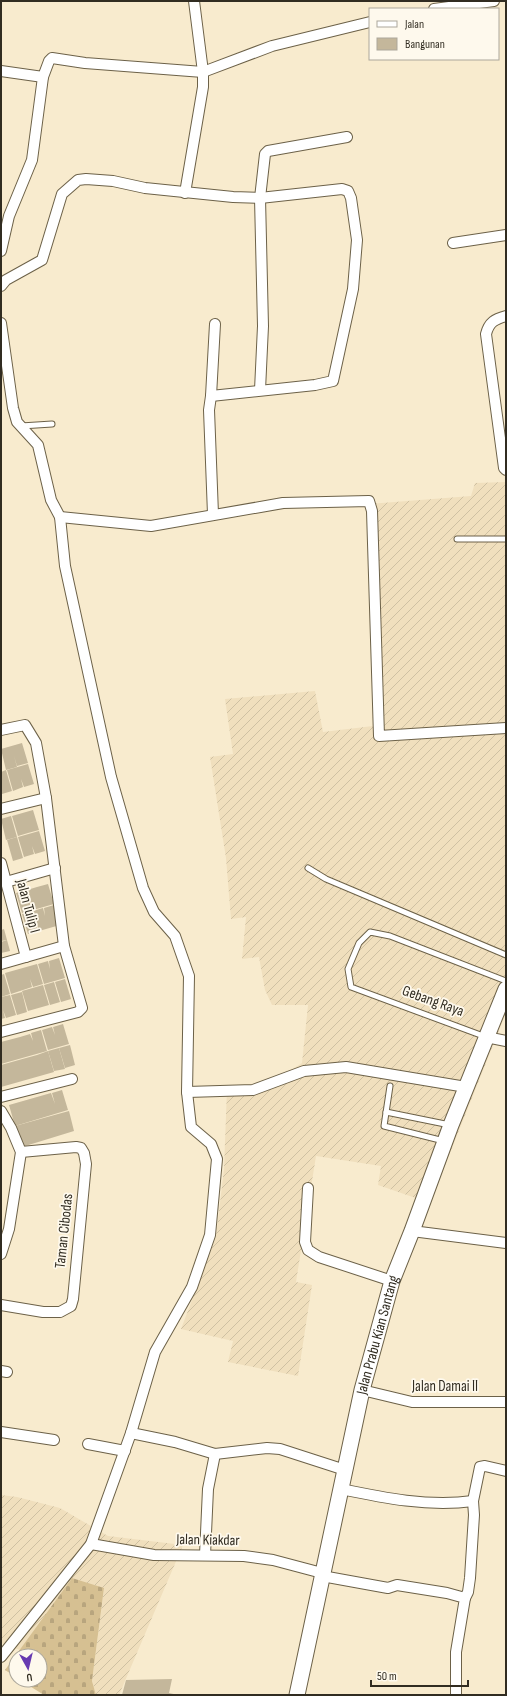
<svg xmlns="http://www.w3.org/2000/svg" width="507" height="1696" viewBox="0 0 507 1696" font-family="'Sofia Sans Condensed',sans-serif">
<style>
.industrial{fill:url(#industrial-furrows)}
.cemetery{fill:url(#cemetery-stones)}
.building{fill:#c4b79b}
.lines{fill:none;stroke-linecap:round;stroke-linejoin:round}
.lane-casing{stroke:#6c6148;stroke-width:7}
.street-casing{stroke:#6c6148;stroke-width:12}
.secondary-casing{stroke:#6c6148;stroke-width:17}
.lane{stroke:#fff;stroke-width:5}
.street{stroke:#fff;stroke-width:10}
.secondary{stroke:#fff;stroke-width:15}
.labels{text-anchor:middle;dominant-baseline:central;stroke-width:3.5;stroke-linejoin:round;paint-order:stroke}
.street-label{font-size:15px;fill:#312c21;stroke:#fef9ed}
</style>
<defs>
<pattern id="industrial-furrows" width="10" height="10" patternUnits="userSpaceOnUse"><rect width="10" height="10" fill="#f0dfbd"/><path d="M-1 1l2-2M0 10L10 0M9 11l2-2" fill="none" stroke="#cec0a2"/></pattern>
<pattern id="cemetery-stones" width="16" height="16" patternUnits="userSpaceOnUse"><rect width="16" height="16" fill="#d6c092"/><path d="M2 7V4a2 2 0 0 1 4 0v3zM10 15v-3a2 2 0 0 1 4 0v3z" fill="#b8a57e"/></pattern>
</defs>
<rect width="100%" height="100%" fill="#f8ebce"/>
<g class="industrial">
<polygon points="506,482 506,1013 430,1203 378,1185 381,1166 316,1156 296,1282 312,1285 298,1376 228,1362 233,1341 181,1329 216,1237 224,1169 227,1089 267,1085 302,1063 308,1005 272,1005 265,990 259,957 242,959 246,917 231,919 226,858 210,757 233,754 225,699 315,691 323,732 373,726 369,504 471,496 475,483"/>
<polygon points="1,1495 17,1497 60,1508 108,1536 183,1545 119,1695 96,1695 92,1681 104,1589 72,1578 20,1650 1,1643"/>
</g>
<polygon class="cemetery" points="72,1578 104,1588 92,1681 96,1695 44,1695 20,1680 40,1680 40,1656 16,1656 16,1677 5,1670"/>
<g class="building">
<polygon points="22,743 28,763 17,766 14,756 17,767 6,770 1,749"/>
<polygon points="28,764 34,784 24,787 21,779 23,787 13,791 7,770"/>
<polygon points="6,770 12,791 2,794 1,772"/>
<polygon points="33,810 39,830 28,833 26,825 28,833 18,836 12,816"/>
<polygon points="11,816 17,837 6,840 1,819"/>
<polygon points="39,831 45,851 35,854 32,846 34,854 24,857 18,837"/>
<polygon points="17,837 23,858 13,861 7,840"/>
<polygon points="48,884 54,904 33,910 27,890 37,887 39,895 37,887"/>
<polygon points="26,890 32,910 22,913 16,893"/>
<polygon points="54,905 60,925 39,931 33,911 43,908 45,916 44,908"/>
<polygon points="32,911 38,931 28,934 22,914"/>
<polygon points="4,929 7,940 1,941 1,930"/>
<polygon points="7,940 10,951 1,953 1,942"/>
<polygon points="59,958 65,978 44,984 38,964 48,961 50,969 49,961"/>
<polygon points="37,964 43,984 33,987 30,979 32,987 11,994 5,973"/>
<polygon points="4,974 10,994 1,997 1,975"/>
<polygon points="65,979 71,999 61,1002 55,982"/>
<polygon points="54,982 60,1002 50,1005 44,985"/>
<polygon points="43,985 49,1005 28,1011 22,991"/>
<polygon points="22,992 27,1012 17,1015 11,995"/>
<polygon points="10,995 16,1015 6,1018 3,1010 5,1018 1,1019 1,997"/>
<polygon points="63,1024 69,1044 48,1050 42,1030 52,1027 55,1035 53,1027"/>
<polygon points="41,1030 47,1051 1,1064 1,1042 20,1037 22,1045 20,1037 30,1034 33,1041 31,1033"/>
<polygon points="70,1045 75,1065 65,1068 59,1048"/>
<polygon points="59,1048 65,1069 54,1071 48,1051"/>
<polygon points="48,1051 54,1072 1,1087 1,1065 26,1058 30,1068 26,1058 37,1055 39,1062 37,1055"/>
<polygon points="62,1090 68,1110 15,1126 9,1105 51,1093 55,1104 52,1093"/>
<polygon points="69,1111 74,1131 22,1147 15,1126 58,1114 60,1122 58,1114"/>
<polygon points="172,1679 169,1693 178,1695 122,1695 126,1680"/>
</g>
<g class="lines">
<g class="lane-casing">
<g id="lane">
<polyline points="21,426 52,424"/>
<polyline points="457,539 506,539"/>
<polyline points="308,868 326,879 506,955"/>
<polyline points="486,1037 351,987 348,969 359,943 370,932 390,936 506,981"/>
<polyline points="390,1086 384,1126 444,1141"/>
<polyline points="386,1112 450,1125"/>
</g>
</g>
<g class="street-casing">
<g id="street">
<polyline points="434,9 494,1"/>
<polyline points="1,71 43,77"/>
<polyline points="185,193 203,87 203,72 194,1"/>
<polyline points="453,243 506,235"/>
<polyline points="1,251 9,216 32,160 43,77 49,61 52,58 85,63 203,72 272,46 370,22"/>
<polyline points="1,286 6,280 42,260 62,194 78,180 86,179 113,181 145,188 233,197 260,198 342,189 348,191 351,198 357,240 353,289 333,381 315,385 211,396"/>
<path d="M506,316C495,319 489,322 486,334L504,468L506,470"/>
<polyline points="1,323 13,408 17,422 38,445 51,500 60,517 65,566 111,777 143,888 154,912 175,936 189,976 187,1092 191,1127 211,1144 217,1159 210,1235 192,1287 155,1352 131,1433 91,1544 1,1657"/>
<polyline points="260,390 263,326 260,198 265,154 268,151 347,137"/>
<polyline points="213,514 209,410 211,396 215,324"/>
<polyline points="60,517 151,526 283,503 369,501 372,511 379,736 506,728"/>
<polyline points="1,730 25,725 36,743 46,798 64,946 82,1008 78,1012 1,1032"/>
<polyline points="1,809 46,798"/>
<polyline points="1,863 26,957"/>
<polyline points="6,882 55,868"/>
<polyline points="1,964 64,946"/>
<polyline points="486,1037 506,1041"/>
<polyline points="187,1092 253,1090 304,1071 346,1067 466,1087"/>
<polyline points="1,1097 72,1079"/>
<polyline points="1,1111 11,1128 21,1152 9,1229 1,1254"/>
<polyline points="308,1188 305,1242 308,1250 319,1257 392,1281"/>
<polyline points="412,1231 506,1243"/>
<polyline points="1,1305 43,1312 60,1312 71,1306 73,1299 86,1164 84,1153 81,1148 76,1147 21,1152"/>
<polyline points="1,1371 7,1372"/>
<polyline points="362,1390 412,1402 506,1402"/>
<polyline points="1,1432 54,1440"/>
<polyline points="131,1433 175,1442 215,1454 267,1448 280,1449 345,1470"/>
<polyline points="88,1444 125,1451"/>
<path d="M341,1489C384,1498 428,1507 473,1501"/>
<polyline points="91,1544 154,1555 244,1556 273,1560 322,1573"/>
<polyline points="205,1555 208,1489 215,1454"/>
<polyline points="322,1576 388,1588 397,1585 447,1593 465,1598 456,1652 456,1695"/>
<polyline points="465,1598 468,1592 470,1578 474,1515 473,1501 480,1467 485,1466 506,1471"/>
</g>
</g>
<g class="secondary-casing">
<g id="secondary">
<path id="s1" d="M297,1695L362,1390L392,1281L412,1231L451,1125L506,989"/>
</g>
</g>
<use href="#lane" class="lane"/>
<use href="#street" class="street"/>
<use href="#secondary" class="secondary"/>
</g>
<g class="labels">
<g class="street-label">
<text transform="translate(28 906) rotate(75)">Jalan Tulip I</text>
<text transform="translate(433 1001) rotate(20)">Gebang Raya</text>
<text transform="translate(64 1231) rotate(-84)">Taman Cibodas</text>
<text stroke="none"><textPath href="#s1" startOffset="369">Jalan Prabu Kian Santang</textPath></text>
<text x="445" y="1386">Jalan Damai II</text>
<text transform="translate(208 1540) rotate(1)">Jalan Kiakdar</text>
</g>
</g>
<rect width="507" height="1696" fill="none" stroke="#312c21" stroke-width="4"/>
<rect x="369" y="8" width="130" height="52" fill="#fef9ed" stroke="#aca79b"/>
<rect x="377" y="21" width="20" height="6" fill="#ffffff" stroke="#aca79b"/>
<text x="405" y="28" font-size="12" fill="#312c21">Jalan</text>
<rect x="377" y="38" width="20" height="12" fill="#c4b79b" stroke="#aca79b"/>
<text x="405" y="48" font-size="12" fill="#312c21">Bangunan</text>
<g transform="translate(28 1668) rotate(172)"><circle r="19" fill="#fef9ed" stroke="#aca79b"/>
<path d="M0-3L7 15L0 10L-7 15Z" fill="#673ab1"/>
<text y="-6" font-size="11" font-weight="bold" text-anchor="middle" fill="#312c21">U</text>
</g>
<path d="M371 1680v6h97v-6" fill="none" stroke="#312c21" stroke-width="2"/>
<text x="377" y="1680" font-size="12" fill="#312c21" stroke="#fef9ed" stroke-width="3" paint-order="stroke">50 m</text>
</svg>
